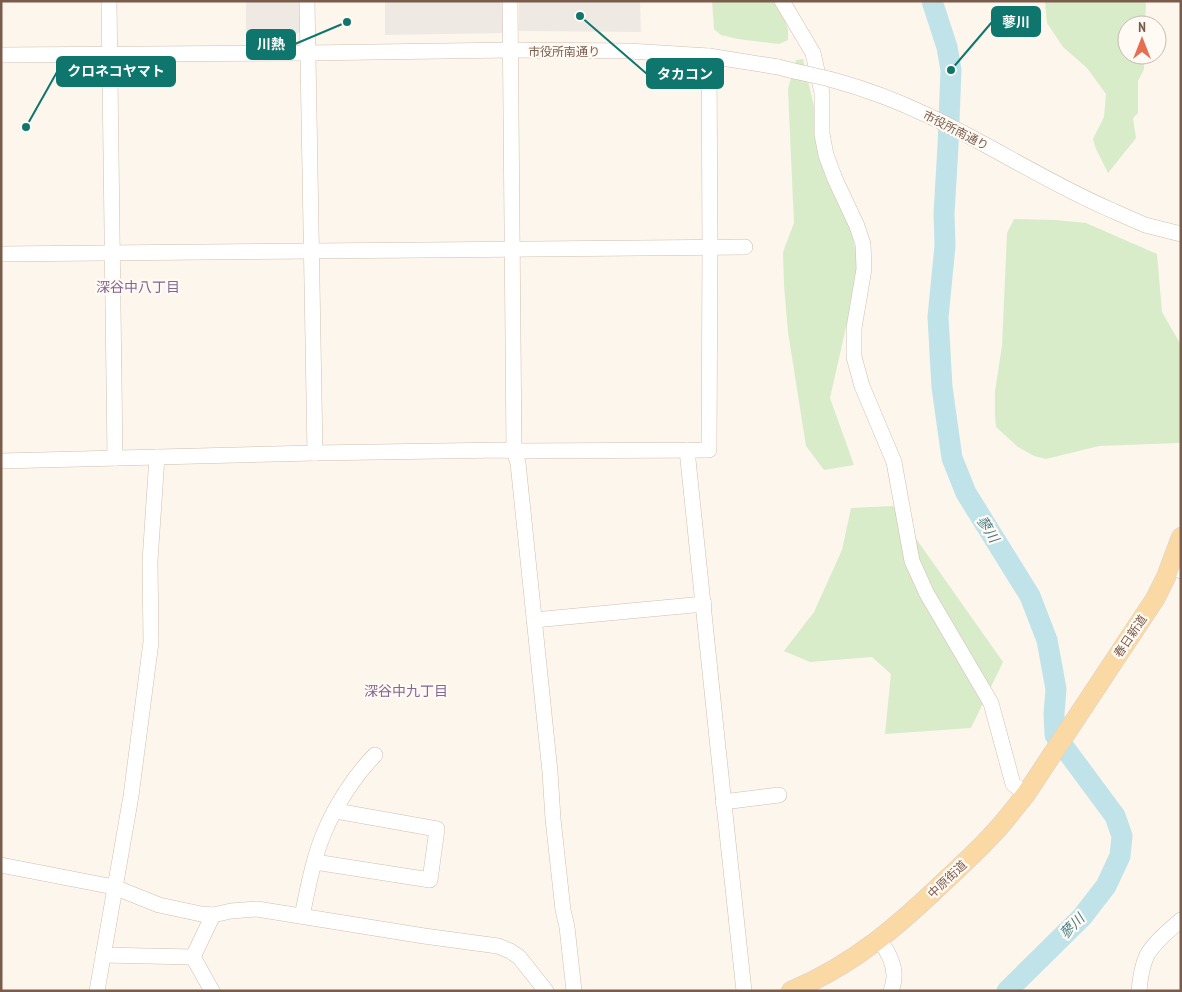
<svg xmlns="http://www.w3.org/2000/svg" width="1182" height="992" viewBox="0 0 1182 992" font-family="'PT Sans Narrow','Noto Sans JP',sans-serif">
<style>
.industrial{fill:#efe9e4}
.green{fill:#d8ecc9}
.lines{fill:none;stroke-linecap:round;stroke-linejoin:round}
.river{stroke:#bfe3e8;stroke-width:21}
.minor-casing{stroke:#d1beb0;stroke-width:16}
.major-casing{stroke:#dad1cd;stroke-width:20}
.minor{stroke:#fff;stroke-width:15}
.major{stroke:#fbd9a5;stroke-width:19}
.minor-bridge-casing{stroke:#d1beb0;stroke-width:16;stroke-linecap:butt}
.minor-bridge{stroke:#fff;stroke-width:15}
.labels{text-anchor:middle;dominant-baseline:central;stroke-width:4.5;stroke-linejoin:round;paint-order:stroke}
.street-label{font-size:12px;fill:#7a5c4d;stroke:#fffaf3}
.neighbourhood-label{font-size:14px;fill:#846695;stroke:#fffaf3}
.water-label{font-size:14px;font-style:italic;fill:#437c86;stroke:#fffaf3}
.leader{fill:none;stroke:#0f766e;stroke-width:2}
.callout-dot{fill:#0f766e;stroke:#fffaf3;stroke-width:2}
.callout{fill:#0f766e;stroke:#0f766e;stroke-width:2}
.callout-label{font-size:14px;text-anchor:middle;font-weight:bold;fill:#fff}
</style>
<rect width="100%" height="100%" fill="#fdf6ec"/>
<g class="industrial">
<polygon points="246,1 301,1 302,30 292,37 246,39"/>
<polygon points="385,1 503,1 504,33 385,35"/>
<polygon points="519,1 640,1 641,32 519,31"/>
</g>
<g class="green">
<polygon points="712,1 778,1 788,29 788,40 779,44 738,39 721,35 714,29"/>
<polygon points="1046,1 1141,1 1146,3 1145,25 1127,25 1127,55 1144,55 1144,69 1138,81 1138,113 1133,118 1136,138 1108,173 1096,149 1093,139 1104,117 1106,94 1087,68 1063,47 1047,23 1045,2"/>
<polygon points="803,59 819,128 851,229 856,253 858,274 830,398 854,465 824,470 806,446 788,332 784,285 783,252 794,223 788,89 796,60"/>
<polygon points="1014,219 1056,220 1086,223 1157,254 1162,312 1181,345 1181,437 1179,443 1099,446 1046,459 1034,456 1018,447 996,427 995,416 995,391 1002,346 1007,233"/>
<polygon points="893,506 1003,662 971,728 885,734 891,674 872,657 810,662 784,651 814,612 842,550 851,508"/>
</g>
<g class="lines">
<polyline class="river" points="932,1 947,47 951,70 948,146 944,214 945,246 938,317 942,387 952,458 966,493 1030,596 1047,640 1056,689 1054,714 1055,735 1115,816 1122,836 1120,856 1106,886 1082,917 1007,991"/>
<g class="minor-casing">
<g id="minor">
<polyline points="109,1 115,458"/>
<polyline points="307,1 315,453"/>
<polyline points="510,1 514,451 518,463 550,772 553,819 563,910 567,927 574,991"/>
<polyline points="782,1 813,53 822,93 822,134 826,155 835,179 857,226 863,244 864,269 854,328 854,357 862,386 894,462 912,561 927,594 991,703 1013,784 1026,794"/>
<polyline points="1,55 308,53 510,50 629,51 709,56 778,67"/>
<polyline points="1111,210 1145,225 1181,234"/>
<polyline points="1,254 745,247"/>
<path d="M687,450C706,630 724,811 744,991"/>
<polyline points="1,461 315,453 503,450 514,451 709,450 710,248 709,56"/>
<polyline points="1172,562 1181,571"/>
<polyline points="534,620 704,604"/>
<polyline points="723,802 779,795"/>
<polyline points="315,862 430,880 437,829 336,811"/>
<polyline points="1,865 114,887 159,905 201,914 213,915 231,911 257,909 424,936 498,946 510,951 519,957 546,991"/>
<path d="M302,916C308,888 313,859 324,833C335,806 355,775 375,755"/>
<path d="M879,940C891,955 899,972 891,991"/>
<polyline points="103,955 193,957"/>
<polyline points="193,957 213,915"/>
<polyline points="193,957 212,991"/>
<polyline points="97,991 131,796 151,642 150,561 157,457"/>
<path d="M1139,991C1140,979 1142,966 1147,955C1154,943 1170,929 1181,920"/>
</g>
</g>
<g class="major-casing">
<path id="major" d="M791,991C855,964 899,925 948,878C962,865 976,852 989,838C1003,824 1014,809 1026,794L1155,599L1166,577L1181,537"/>
</g>
<use href="#minor" class="minor"/>
<use href="#major" class="major"/>
<g class="minor-bridge-casing">
<path id="minor-bridge" d="M778,67C796,72 815,75 833,80C866,89 898,101 929,116C991,145 1048,183 1111,210"/>
</g>
<use href="#minor-bridge" class="minor-bridge"/>
</g>
<g class="labels">
<g class="street-label">
<text x="564" y="51">市役所南通り</text>
<text transform="translate(956 130) rotate(27)">市役所南通り</text>
<text transform="translate(1130 636) rotate(-56)">春日新道</text>
<text transform="translate(947 879) rotate(-43)">中原街道</text>
</g>
<g class="neighbourhood-label">
<text x="138" y="287">深谷中八丁目</text>
<text x="406" y="691">深谷中九丁目</text>
</g>
<g class="water-label">
<text transform="translate(988 529) rotate(58)">蓼川</text>
<text transform="translate(1072 926) rotate(-46)">蓼川</text>
</g>
</g>
<path class="leader" d="M951 70L992 22M347 22L295 44M26 127L57 72M580 16L647 74"/>
<g class="callout-dot">
<circle cx="951" cy="70" r="5"/>
<circle cx="347" cy="22" r="5"/>
<circle cx="26" cy="127" r="5"/>
<circle cx="580" cy="16" r="5"/>
</g>
<g class="callout">
<rect x="992" y="7" width="48" height="29" rx="5"/>
<rect x="247" y="30" width="48" height="29" rx="5"/>
<rect x="57" y="57" width="118" height="29" rx="5"/>
<rect x="647" y="59" width="76" height="29" rx="5"/>
</g>
<g class="callout-label">
<text x="1016" y="27">蓼川</text>
<text x="271" y="49">川熱</text>
<text x="116" y="76">クロネコヤマト</text>
<text x="685" y="79">タカコン</text>
</g>
<rect width="1182" height="992" fill="none" stroke="#7a5c4d" stroke-width="5"/>
<g transform="translate(1142 40)"><circle r="24" fill="#fffaf3" stroke="#cabbb1"/>
<path d="M0-4L9 19L0 12L-9 19Z" fill="#e76f51"/>
<text y="-8" font-size="14" font-weight="bold" text-anchor="middle" fill="#7a5c4d">N</text>
</g>
</svg>
